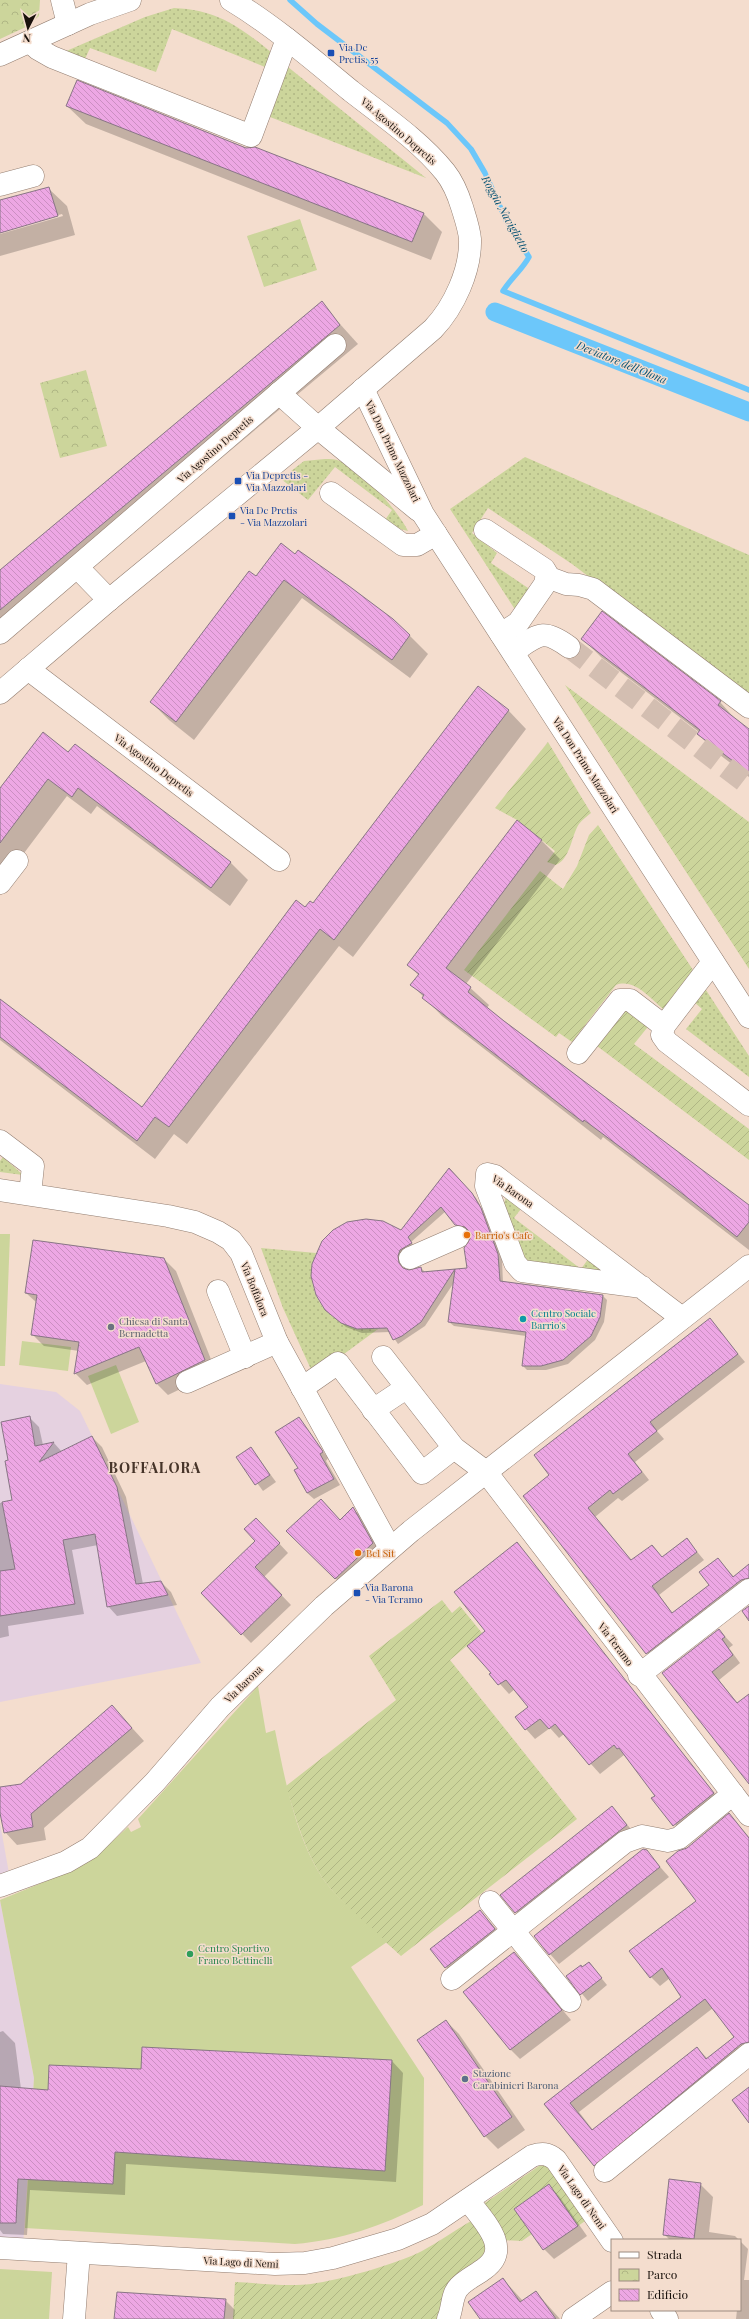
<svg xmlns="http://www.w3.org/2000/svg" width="749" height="2319" viewBox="0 0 749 2319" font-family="'Playfair Display',serif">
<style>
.industrial{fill:#e5d1e0}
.grass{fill:url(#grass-dots)}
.park{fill:url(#park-crowns)}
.garden{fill:url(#garden-furrows)}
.pitch{fill:#ccd59b}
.shadow{fill:#0003;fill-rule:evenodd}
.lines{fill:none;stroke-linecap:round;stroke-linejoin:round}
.stream{stroke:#6cc7fa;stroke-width:5.5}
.canal{stroke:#6cc7fa;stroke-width:19}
.building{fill:url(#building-back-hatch);stroke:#887585;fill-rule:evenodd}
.minor-tunnel{stroke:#d3beb1;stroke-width:22;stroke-dasharray:22 11;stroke-linecap:butt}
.minor-casing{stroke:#927d70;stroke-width:23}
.minor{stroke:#fff;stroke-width:22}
.transit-dot{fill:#1a4fb4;stroke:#f4ddce;stroke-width:1.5}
.food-dot{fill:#e8710a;stroke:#f4ddce;stroke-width:1.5}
.culture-dot{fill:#0f9aa8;stroke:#f4ddce;stroke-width:1.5}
.worship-dot{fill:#6b7280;stroke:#f4ddce;stroke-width:1.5}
.leisure-dot{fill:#2e9e5b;stroke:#f4ddce;stroke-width:1.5}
.service-dot{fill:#5c6f8a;stroke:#f4ddce;stroke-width:1.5}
.labels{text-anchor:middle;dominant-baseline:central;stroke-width:3;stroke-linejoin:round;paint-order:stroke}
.transit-label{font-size:10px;fill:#164399;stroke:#f4ddce;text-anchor:start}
.street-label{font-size:10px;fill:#19110c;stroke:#f4ddce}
.food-label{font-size:10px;fill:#c56008;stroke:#f4ddce;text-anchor:start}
.culture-label{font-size:10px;fill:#0d838f;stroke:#f4ddce;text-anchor:start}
.worship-label{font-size:10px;fill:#5b616d;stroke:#f4ddce;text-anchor:start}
.leisure-label{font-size:10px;fill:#27864d;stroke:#f4ddce;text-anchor:start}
.service-label{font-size:10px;fill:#4e5e75;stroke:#f4ddce;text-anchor:start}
.water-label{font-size:11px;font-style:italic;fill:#075374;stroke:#f4ddce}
.district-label{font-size:14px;font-weight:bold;letter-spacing:1px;fill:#463429;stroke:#f4ddce}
</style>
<defs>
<pattern id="grass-dots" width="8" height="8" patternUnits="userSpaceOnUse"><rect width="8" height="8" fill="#ccd59b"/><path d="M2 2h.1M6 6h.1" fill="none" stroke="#afb684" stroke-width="1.8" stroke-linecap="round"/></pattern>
<pattern id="park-crowns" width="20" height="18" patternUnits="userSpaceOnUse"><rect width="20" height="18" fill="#ccd59b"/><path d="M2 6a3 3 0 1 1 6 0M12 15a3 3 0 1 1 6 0" fill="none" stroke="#afb684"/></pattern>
<pattern id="garden-furrows" width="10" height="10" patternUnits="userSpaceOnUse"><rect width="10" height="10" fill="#ccd59b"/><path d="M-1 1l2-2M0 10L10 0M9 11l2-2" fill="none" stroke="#afb684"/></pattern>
<pattern id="building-back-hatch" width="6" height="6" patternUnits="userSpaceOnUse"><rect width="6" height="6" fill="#eda7e4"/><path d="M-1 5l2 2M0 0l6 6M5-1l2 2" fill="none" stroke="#cb8fc2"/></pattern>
</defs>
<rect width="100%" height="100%" fill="#f4ddce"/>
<g class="industrial">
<polygon points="0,1384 56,1392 80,1411 201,1663 0,1702"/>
<polygon points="0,1823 10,1879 0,1883"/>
<polygon points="0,1900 34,2078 23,2246 0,2244"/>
</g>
<g class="grass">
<path d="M174,8C218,10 238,26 271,52L265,67L172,29L156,72L90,48L85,59L64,52L145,17Z"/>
<polygon points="288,67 426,178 270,117"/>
<polygon points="525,457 749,555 749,698 572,564 488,508 472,533 497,553 491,563 531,590 516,611 450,509"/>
<path d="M325,459C330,459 335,459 340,461C361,468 398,511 408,531L400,529L385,520L392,510L335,467L308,500L281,479L304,461Z"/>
<polygon points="704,987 749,1056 749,1077 686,1029 702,1009 693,1001"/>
<polygon points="3,1157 23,1175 0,1172 0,1161"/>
<polygon points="506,1197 524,1205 514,1218 581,1269 591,1255 602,1271 527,1265 504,1203"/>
<path d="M261,1248L316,1253C300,1297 333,1332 378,1329L314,1376L283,1308Z"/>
</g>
<g class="park">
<polygon points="0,0 40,0 39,16 28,26 0,39"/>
<polygon points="300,219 317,270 264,287 247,236"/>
<polygon points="86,370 107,446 60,458 40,383"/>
</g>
<g class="garden">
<polygon points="565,685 749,822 749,969"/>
<path d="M548,742L591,813C587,816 582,820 579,824C571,836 571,858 556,865L547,862L555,851L517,820L495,808Z"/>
<path d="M598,825L693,970L663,1009C650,998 634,978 616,985L572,1042L559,1033L556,1037L464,970L540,871L563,889L577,866L589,835Z"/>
<polygon points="633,1009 651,1023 634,1044 749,1129 749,1160 597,1046 617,1013"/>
<path d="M442,1600L452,1613L460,1606L482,1633L450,1660L577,1819L401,1956C376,1933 347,1910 326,1883C306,1855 296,1819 286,1786L396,1700L369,1656Z"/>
<polygon points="549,2165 588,2219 578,2226 549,2185 514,2209 532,2234 522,2241 502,2240 479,2207 539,2166"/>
<path d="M471,2221L490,2247L441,2319H233L235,2282C260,2283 287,2287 311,2284C340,2280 397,2264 422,2251C439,2242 455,2230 471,2221Z"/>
</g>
<g class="pitch">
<polygon points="0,1234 10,1234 5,1366 0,1366"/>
<polygon points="22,1341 71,1347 68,1371 19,1365"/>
<polygon points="116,1365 139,1422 111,1434 88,1376"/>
<path d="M258,1686L266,1733L275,1730C285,1780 296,1841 326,1883C343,1905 367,1923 387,1942L351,1967L424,2078L423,2205C382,2226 341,2240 295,2244L25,2228L34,2078L0,1900L78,1868L95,1857L128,1827L131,1832L141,1827L138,1819Z"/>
<polygon points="0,2269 52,2272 49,2319 0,2319"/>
</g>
<g class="shadow">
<polygon points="67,106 246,149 255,148 424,214 442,232 431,260 86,124"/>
<polygon points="48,188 67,206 75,235 0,256 0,234 63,216 62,214 0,232 0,202"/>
<polygon points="321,303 358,344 0,643 0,572"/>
<polygon points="298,551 410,636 428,654 410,678 302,598 194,740 169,720 151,702 256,577 295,555"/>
<polygon points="583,639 720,702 737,721 749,730 749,777 716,752 698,734 699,732 601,657"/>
<polygon points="508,710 526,729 353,957 339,946 187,1144 174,1134 155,1159 0,1040 0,1000 142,1108 306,908 313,904"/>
<polygon points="69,753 230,862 248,880 230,906 97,806 91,814 67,796 0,885 0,791"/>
<polygon points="542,841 560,859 466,984 489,1005 487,1008 749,1206 749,1250 603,1137 601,1140 442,1016 412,985 419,976 409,965"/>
<path d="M449,1169L476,1198L485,1214L502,1259L503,1283L603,1296L607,1300L604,1322L595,1340L568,1364L546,1370H527L523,1366L526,1336L454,1326L449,1322L455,1281L425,1326L398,1344L390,1332L362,1333L346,1327L331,1314L401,1232ZM446,1211L460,1229L471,1232L468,1269L425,1272L421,1268L408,1271L402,1267L401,1262L416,1248L411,1242Z"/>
<polygon points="164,1259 176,1271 216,1372 168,1395 157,1384 146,1361 87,1385 75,1373 79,1351 44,1346 32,1334 37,1303 26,1293"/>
<polygon points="709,1319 745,1362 657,1431 664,1439 635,1462 649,1480 622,1501 618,1498 595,1517 632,1561 652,1546 663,1558 687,1540 694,1548 704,1560 659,1595 673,1614 710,1585 718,1559 734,1577 749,1565 749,1588 655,1661 647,1653 550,1475"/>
<polygon points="29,1417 39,1427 43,1445 54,1443 62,1452 92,1437 102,1447 126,1497 143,1584 161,1582 171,1592 177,1605 117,1616 108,1606 98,1545 72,1550 84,1614 8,1626 9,1636 0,1638 0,1503 13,1501 9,1461"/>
<polygon points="299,1418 328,1458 326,1461 340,1485 314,1499 307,1493"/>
<polygon points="251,1448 276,1482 263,1491 238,1457"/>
<polygon points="353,1509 361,1516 380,1550 343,1586 288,1531 340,1521"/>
<polygon points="265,1528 288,1553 264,1577 291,1605 251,1643 202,1593 257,1541"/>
<polygon points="517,1544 723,1804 684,1835 653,1798 656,1796 624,1755 600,1774 564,1734 559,1738 550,1728 535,1739 526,1729 529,1707 515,1689 509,1694 491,1674 487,1631"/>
<polygon points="719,1630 733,1645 729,1648 740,1663 719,1680 738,1704 749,1695 749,1783 663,1674"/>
<polygon points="112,1706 144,1741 44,1828 46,1840 17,1845 5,1832 0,1808 0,1788 22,1785"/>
<polygon points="612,1807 636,1835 526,1922 501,1895"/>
<path d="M729,1814L749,1837V2054L603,2174L546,2104L683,1997L670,1978L660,1986L651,1977L697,1901L687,1849ZM713,2008L735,2038L708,2059L697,2048L593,2130L579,2112Z"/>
<polygon points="646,1851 669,1877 559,1964 550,1954"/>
<polygon points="480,1911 505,1939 455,1977 446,1967"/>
<polygon points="514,1953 571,2020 520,2059 510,2049"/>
<polygon points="589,1963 607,1985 588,2001 568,1977"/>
<polygon points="446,2021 459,2034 525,2130 498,2149 485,2136"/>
<polygon points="3,2031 15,2043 21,2089 49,2091 142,2070 392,2061 403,2073 396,2182 126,2164 125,2195 30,2190 27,2235 3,2234 0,2230 0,2032"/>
<polygon points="700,2184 713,2197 709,2232 735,2236 739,2240 670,2240 664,2234"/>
<polygon points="549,2186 559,2196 587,2236 554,2259 544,2249 515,2209"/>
<polygon points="740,2241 748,2249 744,2280 749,2280 749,2319 736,2319 737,2310 740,2310"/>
<polygon points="503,2279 523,2301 536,2292 560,2319 481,2319"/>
<polygon points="225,2300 235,2310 234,2319 115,2319"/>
</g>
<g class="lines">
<path class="stream" d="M290,0L317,24L447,123L471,149L485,173L506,220L529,257C522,270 511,278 503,291L749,390"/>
<polyline class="canal" points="495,312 749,412"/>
</g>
<g class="building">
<polygon points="77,80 246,148 255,147 424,213 412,242 66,106"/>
<polygon points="49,187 58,216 0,233 0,200"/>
<polygon points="322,301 340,325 0,610 0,570"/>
<polygon points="281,543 295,554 298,550 349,586 393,619 410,635 392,660 284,580 176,722 150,702 249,571 256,576"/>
<polygon points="602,611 721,701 718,705 749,729 749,773 697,734 700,730 581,639"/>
<polygon points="478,686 509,710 334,940 320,929 169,1127 155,1117 137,1141 0,1037 0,999 142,1107 296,900 305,907 310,901 313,903"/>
<polygon points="43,732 68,752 75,744 231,862 211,888 78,788 72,797 48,779 0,843 0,788"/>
<polygon points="517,820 542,840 446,968 471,987 468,992 504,1021 749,1205 749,1222 737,1237 674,1187 584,1120 583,1122 422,998 424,995 410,985 419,974 407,965"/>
<path d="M449,1168L472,1193L481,1208L498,1254L500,1281L603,1295L600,1317L591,1336L563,1360L541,1366H522L526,1332L448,1322L455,1269L421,1322L402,1336L393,1340L387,1328L357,1329L341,1323L325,1310L316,1295L311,1276L312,1264L322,1241L333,1230L347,1222L366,1219L383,1221L401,1230ZM441,1207L455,1225L465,1227L470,1232V1239L464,1248L467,1268L422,1272L421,1267L409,1270L403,1268L399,1263L398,1256L400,1250L412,1243L408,1237Z"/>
<polygon points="33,1240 164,1258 205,1360 156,1384 139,1347 74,1374 79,1342 31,1335 37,1295 25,1293"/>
<polygon points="710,1318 738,1354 650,1422 657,1431 628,1454 642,1472 613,1494 610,1490 588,1508 631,1560 652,1545 662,1557 687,1538 697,1552 652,1586 672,1613 709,1585 699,1572 718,1558 733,1577 749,1564 749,1578 741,1580 646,1654 523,1496 549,1475 534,1455"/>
<polygon points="30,1416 35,1446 54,1442 39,1462 92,1436 117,1487 136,1584 161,1581 168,1595 107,1607 95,1534 63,1540 75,1604 0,1616 0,1571 15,1569 2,1502 12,1500 5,1461 8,1460 1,1422"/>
<polygon points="299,1417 322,1450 323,1452 320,1454 334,1479 307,1493 294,1470 298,1468 275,1432"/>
<polygon points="251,1447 270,1475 255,1485 236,1457"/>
<polygon points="321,1499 340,1520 353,1507 373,1543 335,1579 286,1531"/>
<polygon points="256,1518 280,1543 255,1567 282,1595 241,1635 201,1593 255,1541 244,1529"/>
<polygon points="517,1542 714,1793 673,1826 651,1798 655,1796 619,1748 617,1749 614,1745 589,1765 555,1724 549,1729 540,1719 525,1730 515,1717 528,1707 506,1680 498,1685 489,1674 491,1673 467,1646 485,1631 454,1592"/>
<polygon points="749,1606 749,1621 742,1611"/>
<polygon points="719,1629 725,1637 722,1639 733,1655 712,1672 737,1703 749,1694 749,1784 662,1673"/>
<polygon points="112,1705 132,1728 31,1814 33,1827 4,1833 0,1813 0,1787 21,1784"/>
<polygon points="612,1806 627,1825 515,1913 500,1895"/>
<path d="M729,1813L749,1838V2042L741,2044L594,2166L544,2104L681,1997L662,1968L650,1978L629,1951L696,1901L666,1861L678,1851L687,1848ZM705,1999L734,2037L706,2059L697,2047L592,2130L570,2103Z"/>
<polygon points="643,1849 647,1850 660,1867 549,1955 534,1936"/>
<polygon points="480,1910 495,1929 445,1968 430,1949"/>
<polygon points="514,1952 562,2010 510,2050 463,1992"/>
<polygon points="589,1962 602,1978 580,1995 566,1976 581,1965 582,1967"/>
<polygon points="446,2020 512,2117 484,2137 417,2040"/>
<polygon points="142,2047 392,2060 385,2171 115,2152 113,2184 18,2179 16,2223 0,2223 0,2086 48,2090 49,2065 141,2069"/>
<polygon points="749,2087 749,2123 732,2100"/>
<polygon points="669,2179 701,2183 694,2239 663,2235"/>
<polygon points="549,2184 578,2226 543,2250 514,2209"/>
<polygon points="503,2278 520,2302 536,2291 556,2319 480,2319 468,2302"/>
<polygon points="117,2292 226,2299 224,2319 114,2319"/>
</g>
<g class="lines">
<polyline class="minor-tunnel" points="569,647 749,785"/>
<g class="minor-casing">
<g id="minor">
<polyline points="62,0 68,24"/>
<polyline points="30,42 38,49 52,57 251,136 287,39"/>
<polyline points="0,55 90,14 130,0"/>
<polyline points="0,185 33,176"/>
<polyline points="363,389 423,514 749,1017"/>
<polyline points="279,393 318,428 418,510"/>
<polyline points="331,493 403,545 417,545 436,534"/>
<polyline points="485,530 544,569 547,574 545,584 518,623 501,634"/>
<polyline points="77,567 109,600"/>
<polyline points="547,577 566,584 579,585 593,589 749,707"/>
<polyline points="0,633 335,345"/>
<path d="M513,652C538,635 542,627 569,647"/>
<polyline points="28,669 279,860"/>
<path d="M0,693L109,600L318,428L433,329C454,307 471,270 470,239C469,228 465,217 462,207C458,194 453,182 445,172C419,140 383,116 351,91C312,59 274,26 231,0"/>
<polyline points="0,883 17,861"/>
<polyline points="713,962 664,1026 662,1035 667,1042 749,1105"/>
<polyline points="578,1053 620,1000 630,1000 664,1026"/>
<polyline points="0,1141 33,1166 30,1194"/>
<polyline points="0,1190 168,1216 195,1222 218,1232 231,1240 241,1253 277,1342 390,1548"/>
<polyline points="410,1258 458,1237"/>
<polyline points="642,1287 522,1271 515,1263 486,1186 487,1174 495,1176 682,1318"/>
<polyline points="218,1291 245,1357"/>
<polyline points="383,1357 454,1448 486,1472 749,1815"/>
<polyline points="187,1382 277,1342"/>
<polyline points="302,1388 338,1363 422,1473 454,1448"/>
<polyline points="373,1410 406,1388"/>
<polyline points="639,1675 749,1590"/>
<polyline points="0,1886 66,1862 90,1848 155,1782 220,1707 324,1606 411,1531 749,1266"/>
<polyline points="490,1902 570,2001"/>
<polyline points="452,1979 625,1842 642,1836 668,1841 679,1838 733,1794"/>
<polyline points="605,2171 749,2054"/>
<path d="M0,2248L275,2264L305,2263L333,2258L398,2239L432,2224L532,2156C542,2153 548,2153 556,2160L612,2241"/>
<polyline points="661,2310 667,2319"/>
<polyline points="74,2319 79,2253"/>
<path d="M448,2319C453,2309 451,2295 459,2287C465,2280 476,2275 484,2269C513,2248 483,2221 468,2200"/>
<polyline points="573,2319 612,2292"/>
</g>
</g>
<use href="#minor" class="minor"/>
</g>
<g class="transit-dot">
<rect x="327" y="49" width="8" height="8" rx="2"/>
<rect x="234" y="477" width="8" height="8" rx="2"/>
<rect x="228" y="512" width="8" height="8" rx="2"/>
<rect x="353" y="1589" width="8" height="8" rx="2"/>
</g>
<g class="food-dot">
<circle cx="467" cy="1235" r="4"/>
<circle cx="358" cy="1553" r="4"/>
</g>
<circle class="culture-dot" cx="523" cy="1319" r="4"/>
<circle class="worship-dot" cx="111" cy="1327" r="4"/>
<circle class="leisure-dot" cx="190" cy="1954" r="4"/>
<circle class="service-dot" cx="465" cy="2079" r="4"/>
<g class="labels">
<g class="transit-label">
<text x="339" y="47">Via De<tspan x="339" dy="12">Pretis, 55</tspan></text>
<text x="246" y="475">Via Depretis -<tspan x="246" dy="12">Via Mazzolari</tspan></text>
<text x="240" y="510">Via De Pretis<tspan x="240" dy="12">- Via Mazzolari</tspan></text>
<text x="365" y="1587">Via Barona<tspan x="365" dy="12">- Via Teramo</tspan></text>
</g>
<g class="street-label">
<text transform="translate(399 131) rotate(41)">Via Agostino Depretis</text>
<text transform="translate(215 449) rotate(-41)">Via Agostino Depretis</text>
<text transform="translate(393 451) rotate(64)">Via Don Primo Mazzolari</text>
<text transform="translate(154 765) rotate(37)">Via Agostino Depretis</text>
<text transform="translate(586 765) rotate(57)">Via Don Primo Mazzolari</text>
<text transform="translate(513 1191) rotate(35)">Via Barona</text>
<text transform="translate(255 1289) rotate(68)">Via Boffalora</text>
<text transform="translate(616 1644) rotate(53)">Via Teramo</text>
<text transform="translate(243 1684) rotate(-44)">Via Barona</text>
<text transform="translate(582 2197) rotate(55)">Via Lago di Nemi</text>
<text transform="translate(241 2262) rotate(3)">Via Lago di Nemi</text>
</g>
<g class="food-label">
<text x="475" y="1235">Barrio's Cafe</text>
<text x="366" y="1553">Bel Sit</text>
</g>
<g class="culture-label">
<text x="531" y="1313">Centro Sociale<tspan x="531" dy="12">Barrio's</tspan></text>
</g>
<g class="worship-label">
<text x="119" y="1321">Chiesa di Santa<tspan x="119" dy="12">Bernadetta</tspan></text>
</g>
<g class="leisure-label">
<text x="198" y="1948">Centro Sportivo<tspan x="198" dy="12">Franco Bettinelli</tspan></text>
</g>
<g class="service-label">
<text x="473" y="2073">Stazione<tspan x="473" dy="12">Carabinieri Barona</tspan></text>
</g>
<g class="water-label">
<text transform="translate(506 214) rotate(61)">Roggia Naviglietto</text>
<text transform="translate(622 362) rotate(22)">Deviatore dell'Olona</text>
</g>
<g class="district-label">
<text x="155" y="1467">BOFFALORA</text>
</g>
</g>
<rect x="611" y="2239" width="130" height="72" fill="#f4ddce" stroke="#9c8b80"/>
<rect x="619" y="2252" width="20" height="6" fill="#ffffff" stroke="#9c8b80"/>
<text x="647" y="2259" font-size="12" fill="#19110c">Strada</text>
<rect x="619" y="2269" width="20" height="12" fill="url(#park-crowns)" stroke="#9c8b80"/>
<text x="647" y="2279" font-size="12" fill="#19110c">Parco</text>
<rect x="619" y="2289" width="20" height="12" fill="url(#building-back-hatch)" stroke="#9c8b80"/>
<text x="647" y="2299" font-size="12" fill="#19110c">Edificio</text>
<g transform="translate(28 28) rotate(186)" stroke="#f4ddce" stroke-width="3" paint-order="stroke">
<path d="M0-3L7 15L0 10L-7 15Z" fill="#19110c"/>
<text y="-6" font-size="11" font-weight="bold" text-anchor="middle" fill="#19110c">N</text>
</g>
</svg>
